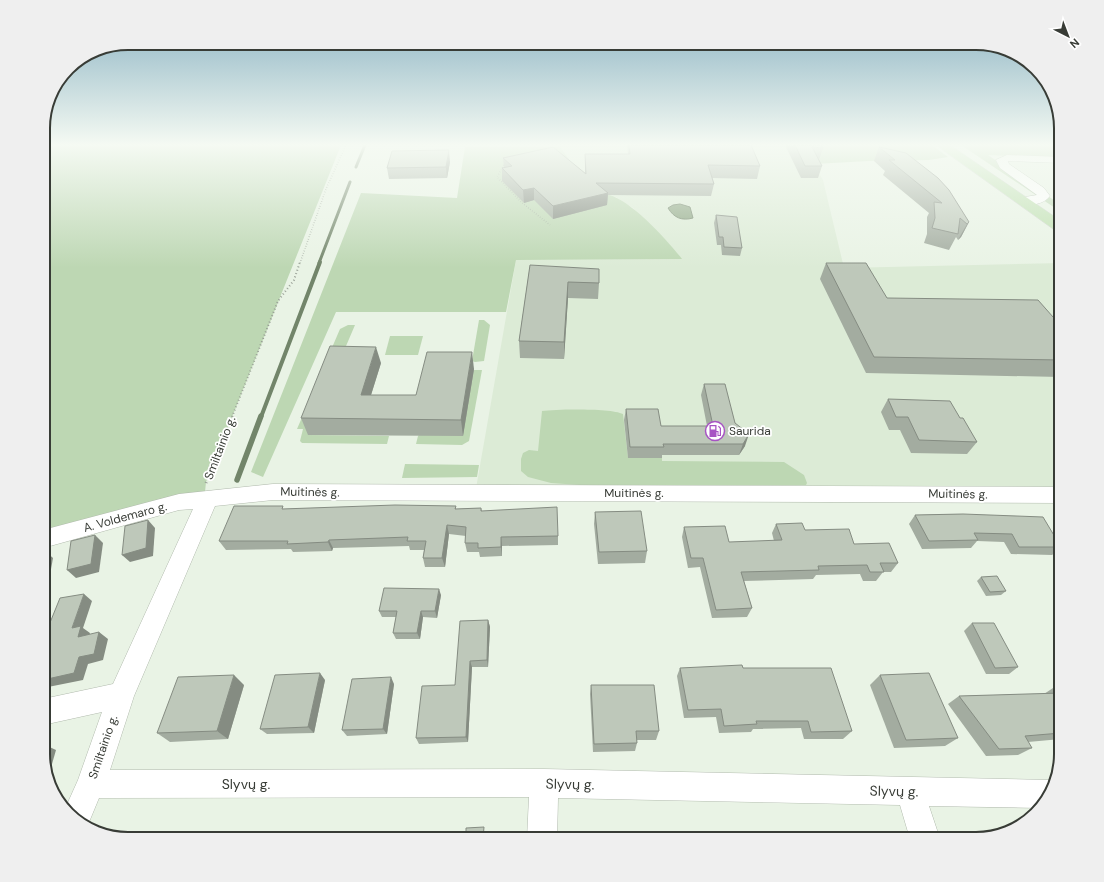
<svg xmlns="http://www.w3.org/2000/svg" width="1104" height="882" viewBox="0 0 1104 882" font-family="'DM Sans',sans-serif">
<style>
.built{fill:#dcebd6}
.green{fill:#bdd7b3}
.water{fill:#8ba481;stroke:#72856a}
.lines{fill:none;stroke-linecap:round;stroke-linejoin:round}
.stream-far2{stroke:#72856a;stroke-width:3}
.stream-far1{stroke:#72856a;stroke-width:4}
.stream{stroke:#72856a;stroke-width:5.5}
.minor-casing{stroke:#b2bbae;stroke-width:1}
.primary-casing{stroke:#d3d4d3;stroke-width:1}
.path-far2{stroke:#99a096;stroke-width:1.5;stroke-dasharray:0.5 2;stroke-linecap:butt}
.path-far1{stroke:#99a096;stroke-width:2;stroke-dasharray:1 2.5;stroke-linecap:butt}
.path{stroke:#99a096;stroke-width:3;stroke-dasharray:1 3.5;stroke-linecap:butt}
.minor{fill:#fff;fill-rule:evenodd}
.primary{fill:#bedfb0;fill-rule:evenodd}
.wall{fill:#a3aca0}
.shaded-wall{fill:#858c82}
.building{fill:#bec8ba;stroke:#858c82}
.labels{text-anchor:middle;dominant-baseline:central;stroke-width:3.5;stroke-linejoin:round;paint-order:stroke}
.poi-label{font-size:12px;fill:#383c36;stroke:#fff;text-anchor:start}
.street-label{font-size:12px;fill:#383c36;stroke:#fff}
.near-street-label{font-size:14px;fill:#383c36;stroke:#fff}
.rim{fill:none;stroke:#383c36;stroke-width:2}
</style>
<rect width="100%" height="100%" fill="#e9f3e5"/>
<polygon class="built" points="561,145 814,145 808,155 823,180 844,268 1061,263 1061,495 475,494 516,260 681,259 633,208 616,197 609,196 572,165 560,147"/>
<g class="green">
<polygon points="43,145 341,145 206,482 205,492 43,534"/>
<polygon points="814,145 932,145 948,157 929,160 869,161 814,164"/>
<polygon points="961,145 1061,145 1061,158 988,155 1061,205 1061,212"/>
<path d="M465,147H560L573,165L609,195C631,200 668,241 682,259L516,260L506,312H336L263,477L251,472L361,193L457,198Z"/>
<polygon points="479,320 484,320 490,325 484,361 475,362 472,361"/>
<polygon points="348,325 355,325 308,435 389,436 387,444 302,443 300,441 303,429 297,429 340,329"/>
<polygon points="390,336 423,336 418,355 385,355"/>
<polygon points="474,370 482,370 469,441 462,445 416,444 418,436"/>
<path d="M542,411C557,409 611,408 623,414L628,458H662V461L784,462L804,475L807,483L806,485L593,486L551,483L528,477L521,471V459L523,453L529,450L538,451Z"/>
<polygon points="405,464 479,465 477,477 402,478"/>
</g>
<path class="water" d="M673,205L680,204L690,207L693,218C682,221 674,218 668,208Z"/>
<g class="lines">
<g class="stream-far2">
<polyline points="356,167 365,145"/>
<polyline points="319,263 350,182"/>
</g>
<polyline class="stream-far1" points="261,417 320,262"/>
<polyline class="stream" points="237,480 261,416"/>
<g class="minor-casing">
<g id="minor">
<path d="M1007,155L1061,157V163L1008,161L1009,164L1044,188L1050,196C1043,205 1029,206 1019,204L1017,201L1019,198L1037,195L1000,168L996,160Z"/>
<polygon points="273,484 1061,487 1061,503 273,500 215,506 134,696 110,770 544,769 1050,780 1055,782 1041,808 929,806 940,839 910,839 900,805 558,798 557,839 527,839 529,797 99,798 87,827 72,818 65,809 78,780 102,712 43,725 43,699 113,684 193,509 179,510 43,548 43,530 179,494"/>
</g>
</g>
<g class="primary-casing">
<polygon id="primary" points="936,145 950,145 1061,221 1061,233 1056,231"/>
</g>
<g class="path-far2">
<polyline points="505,163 497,177 521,202 550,225"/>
<polyline points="300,263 326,189 346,145"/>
</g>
<polyline class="path-far1" points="232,417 278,301 294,280 300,262"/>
<polyline class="path" points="206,483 233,416"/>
<use href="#minor" class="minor"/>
<use href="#primary" class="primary"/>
</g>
<g class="wall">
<polygon points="627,145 629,145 760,166 757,179 712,178 714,184 711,196 608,195 607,205 553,219 534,200 524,203 502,181 502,168 504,168 503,158 585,174 585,154 628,154"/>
<polygon points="785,145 823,145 822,147 823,148 819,160 822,166 818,178 801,178"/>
<polygon points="879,147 969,222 961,237 958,240 956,237 949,250 924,243 927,234 927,217 929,213 883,175 885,171 874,161"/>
<polygon points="450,162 447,178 389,179 387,168"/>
<polygon points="716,215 742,248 740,256 722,255 721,245 717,245 714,223"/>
<polygon points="826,263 887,298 1061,326 1061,378 1060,377 866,373 820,279"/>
<polygon points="530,265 599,283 598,299 568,298 564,359 520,358 519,341"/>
<polygon points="381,363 371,395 416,395 474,369 463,436 308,435 301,418"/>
<polygon points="704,384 735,423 745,446 739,455 662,455 662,458 628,458 624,420 626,409 661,426 707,426 701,395"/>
<polygon points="888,399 960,418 977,442 967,454 911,453 900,430 889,430 881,412"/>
<polygon points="456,506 456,509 481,508 482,511 558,536 558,545 502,546 502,556 480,557 479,552 467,552 465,543 466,536 449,534 445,567 425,567 423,558 424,550 410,550 409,546 333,548 332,551 293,552 291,549 226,550 219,541 284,509"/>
<polygon points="595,512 647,551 645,563 598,564 594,524"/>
<polygon points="963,514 1061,547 1061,548 1052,555 1011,554 1004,542 977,541 971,548 922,549 909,524 915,515"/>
<polygon points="776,524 805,530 854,544 898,563 891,572 883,572 876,581 863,581 860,574 816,575 813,579 744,581 752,608 747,617 712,618 700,567 688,568 682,537 684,527 729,542 774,541 772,533"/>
<polygon points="981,577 1006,591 1001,595 986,596 977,581"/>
<polygon points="441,595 437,618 423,617 420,639 396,639 393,633 396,617 382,617 379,611"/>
<polygon points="488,620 490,627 488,667 472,667 468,742 419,744 416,738 455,685"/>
<polygon points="972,623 1018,667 1009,674 986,674 964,631"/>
<polygon points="680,668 743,668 852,731 843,739 804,739 801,728 753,729 751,732 719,733 716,717 684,718 677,676"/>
<polygon points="880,675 958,738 945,746 894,748 870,685"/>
<polygon points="325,680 314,733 267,734 260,729"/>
<polygon points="394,684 387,734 347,736 342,730"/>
<polygon points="244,685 228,739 170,742 157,733"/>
<polygon points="591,685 659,731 656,740 637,740 637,743 635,751 593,752 590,694"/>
<polygon points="1056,686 1061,686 1061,739 1028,742 1032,748 1018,755 986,756 948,704 959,696 1044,694"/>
</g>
<g class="shaded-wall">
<polygon points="449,150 450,162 447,178 446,167"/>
<polygon points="534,188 534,200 524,203 523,190"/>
<polygon points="608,193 607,205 553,219 553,206"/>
<polygon points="969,222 961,237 958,240 967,224"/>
<polygon points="568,282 568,298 564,359 564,342"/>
<polygon points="376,347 381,363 366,411 361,395"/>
<polygon points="472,352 474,369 463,436 461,420"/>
<polygon points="749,434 745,446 739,455 743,444"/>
<polygon points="148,520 155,528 153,556 130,562 122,555"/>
<polygon points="447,525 449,534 445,567 442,558"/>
<polygon points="95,535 103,543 99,572 76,578 67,570"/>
<polygon points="501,537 502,546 502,556 501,547"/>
<polygon points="329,540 333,548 332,551 328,542"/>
<polygon points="44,550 53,558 48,586 43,587 43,554"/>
<polygon points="439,589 441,595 437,618 435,611"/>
<polygon points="84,594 92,601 83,628 90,633 87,644 78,637 72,628"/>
<polygon points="421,611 423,617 420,639 417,633"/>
<polygon points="488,620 490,627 488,667 487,660"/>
<polygon points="99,632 108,639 103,660 88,664 83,680 43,688 43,680 79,657"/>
<polygon points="470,661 472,667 468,742 466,737"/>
<polygon points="320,673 325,680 314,733 308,727"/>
<polygon points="234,675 244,685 228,739 217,731"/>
<polygon points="391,677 394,684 387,734 383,729"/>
<polygon points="43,744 56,750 48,778 43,759"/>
<polygon points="484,827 484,839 483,839"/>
<polygon points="190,835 200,839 188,839"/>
</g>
<g class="building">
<polygon points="629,145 751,145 760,166 708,165 714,184 596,183 608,193 553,206 534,188 523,190 502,168 512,166 503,158 553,147 586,174 585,154 630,154"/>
<polygon points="795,145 821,145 823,148 812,147 822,166 805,166"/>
<polygon points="879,147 906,153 938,178 949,190 969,222 967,224 960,218 958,234 932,228 935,218 934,202 942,203 889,160 895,160"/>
<polygon points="449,150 446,167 387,168 392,151"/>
<polygon points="716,215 737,217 742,248 724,247 723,237 719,237"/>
<polygon points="826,263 866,263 887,298 1038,300 1061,326 1061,360 874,357"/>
<polygon points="530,265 599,269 599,283 568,282 564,342 519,341"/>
<polygon points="330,346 376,347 361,395 416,395 427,352 472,352 461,420 301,418"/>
<polygon points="704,384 725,384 735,423 749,434 743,444 663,444 664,447 630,447 626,409 658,409 661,426 713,426"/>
<polygon points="888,399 950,401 960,418 963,418 977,442 919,440 908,417 896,417"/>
<polygon points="395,505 456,506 455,509 481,508 481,511 557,507 558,536 501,537 501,547 478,548 478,543 465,543 466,527 447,525 442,558 423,558 426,541 407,541 408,537 329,540 328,542 287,544 288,541 219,541 234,506 283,506 282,509"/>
<polygon points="641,511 647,551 599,552 595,512"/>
<polygon points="963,514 1043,517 1061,547 1019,547 1012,534 974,533 978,540 929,541 915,515"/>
<polygon points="148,520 146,548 122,555 125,526"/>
<polygon points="802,523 805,530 849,529 854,544 889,543 898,563 880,563 884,572 870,572 867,565 818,566 819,570 741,572 752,608 716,610 703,558 691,558 684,527 725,526 729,542 782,540 776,524"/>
<polygon points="95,535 91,564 67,570 71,541"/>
<polygon points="997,576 1006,591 990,592 981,577"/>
<polygon points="384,588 439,589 435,611 421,611 417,633 393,633 397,611 379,611"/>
<polygon points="84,594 72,628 81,626 78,637 99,632 94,654 79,657 74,673 43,680 43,635 45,635 60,598"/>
<polygon points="488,620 487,660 470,661 466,737 416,738 422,686 455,685 460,621"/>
<polygon points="972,623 994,623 1018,667 995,668"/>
<polygon points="742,665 743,668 831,668 852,731 811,732 808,721 756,721 757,724 724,726 721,709 688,710 680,668"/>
<polygon points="320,673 308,727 260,729 275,675"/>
<polygon points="929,673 958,738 906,740 880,675"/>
<polygon points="234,675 217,731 157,733 178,677"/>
<polygon points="391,677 383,729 342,730 352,679"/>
<polygon points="591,685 654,685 659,731 636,731 637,743 594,744"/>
<polygon points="1056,686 1061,686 1061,733 1025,736 1032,748 999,749 959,696 1061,693"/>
<polygon points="484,827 483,839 466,839 466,828"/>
<polygon points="190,835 188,839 138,839 139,837"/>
</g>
<linearGradient id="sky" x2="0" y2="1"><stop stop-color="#83aebf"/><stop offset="0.54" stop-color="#f5faf3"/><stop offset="1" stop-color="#f5faf3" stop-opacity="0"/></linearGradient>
<rect width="1104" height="268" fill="url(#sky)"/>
<defs>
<g id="fuel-ring" transform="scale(1)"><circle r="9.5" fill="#fff" stroke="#a754c3" stroke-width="1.5"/><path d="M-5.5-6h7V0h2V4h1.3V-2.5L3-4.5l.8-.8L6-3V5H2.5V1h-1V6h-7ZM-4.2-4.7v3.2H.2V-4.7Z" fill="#a754c3"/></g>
</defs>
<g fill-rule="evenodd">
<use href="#fuel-ring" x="715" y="431"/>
</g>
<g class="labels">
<g class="poi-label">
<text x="729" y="431">Saurida</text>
</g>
<g class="street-label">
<text transform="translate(220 448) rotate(-69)">Smiltainio g.</text>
<text transform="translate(310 492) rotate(1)">Muitinės g.</text>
<text x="634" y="493">Muitinės g.</text>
<text transform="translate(958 494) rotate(1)">Muitinės g.</text>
<text transform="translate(125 517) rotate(-15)">A. Voldemaro g.</text>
<text transform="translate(103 747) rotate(-71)">Smiltainio g.</text>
</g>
<g class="near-street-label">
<text x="246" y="784">Slyvų g.</text>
<text transform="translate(570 784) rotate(1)">Slyvų g.</text>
<text transform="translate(894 791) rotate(1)">Slyvų g.</text>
</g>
</g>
<path d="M0 0H1104V882H0ZM128 50H976A78 78 0 0 1 1054 128V754A78 78 0 0 1 976 832H128A78 78 0 0 1 50 754V128A78 78 0 0 1 128 50Z" fill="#efefef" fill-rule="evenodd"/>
<path class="rim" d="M128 50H976A78 78 0 0 1 1054 128V754A78 78 0 0 1 976 832H128A78 78 0 0 1 50 754V128A78 78 0 0 1 128 50Z"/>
<g transform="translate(1068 36) rotate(138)" stroke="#ffffff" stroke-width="3" paint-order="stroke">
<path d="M0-3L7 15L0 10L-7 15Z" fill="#383c36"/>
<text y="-6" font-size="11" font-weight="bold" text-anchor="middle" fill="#383c36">N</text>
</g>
</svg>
